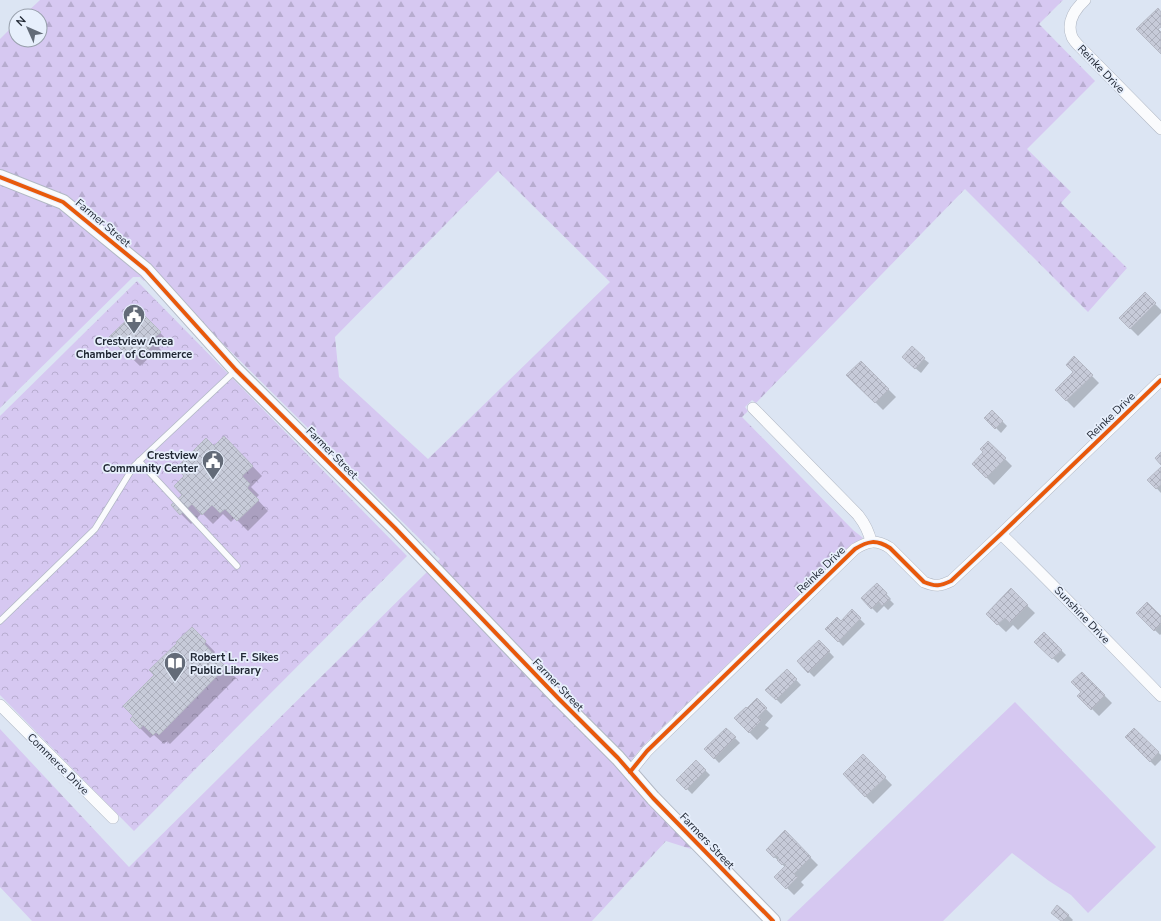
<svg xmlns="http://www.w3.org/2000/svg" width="1161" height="921" viewBox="0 0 1161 921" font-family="'Nunito Sans',sans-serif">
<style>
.grass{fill:#d6c8f1}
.forest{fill:url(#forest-firs);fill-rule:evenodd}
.park{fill:url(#park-crowns)}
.shadow{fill:#0003}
.building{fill:url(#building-cross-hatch);stroke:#b5b9c5}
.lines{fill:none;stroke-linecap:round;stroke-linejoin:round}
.service-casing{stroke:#b1b8c4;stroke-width:7}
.minor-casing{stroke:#b1b8c4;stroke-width:12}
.tertiary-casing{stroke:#b1b8c4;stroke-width:16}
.service{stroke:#fafbfd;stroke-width:5.5}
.minor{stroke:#fafbfd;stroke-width:11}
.tertiary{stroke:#fafbfd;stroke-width:14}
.cycleway-casing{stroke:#e7effc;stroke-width:6}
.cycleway{stroke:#e8590c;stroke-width:4}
.labels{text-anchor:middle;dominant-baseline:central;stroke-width:3.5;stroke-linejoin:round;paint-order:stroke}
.street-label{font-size:11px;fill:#222935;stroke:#e7effc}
.poi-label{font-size:11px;font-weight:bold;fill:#222935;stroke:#e7effc}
</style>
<defs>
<pattern id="forest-firs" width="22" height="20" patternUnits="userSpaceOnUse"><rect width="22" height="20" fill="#d6c8f1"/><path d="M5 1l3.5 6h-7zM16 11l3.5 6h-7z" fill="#b7accf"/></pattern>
<pattern id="park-crowns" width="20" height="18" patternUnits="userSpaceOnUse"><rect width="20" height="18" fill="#d6c8f1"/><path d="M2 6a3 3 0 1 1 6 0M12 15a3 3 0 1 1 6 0" fill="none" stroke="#b7accf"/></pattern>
<pattern id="building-cross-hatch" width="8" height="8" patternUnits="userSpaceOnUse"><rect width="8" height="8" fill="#c7cbd9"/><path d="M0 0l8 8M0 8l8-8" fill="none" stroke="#abaebb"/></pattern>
</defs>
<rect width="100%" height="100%" fill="#dce5f3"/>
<polygon class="grass" points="1015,702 1156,847 1088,913 1071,895 1049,881 1012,853 943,921 787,921"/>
<g class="forest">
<path d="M40,0H1063L1039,24L1095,81L1027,149L1071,192L1061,203L1127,268L1088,312L965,189L756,403L752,400L745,407L748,411L742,417L853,530L863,538L851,545L643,746L629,763L436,563L440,559L200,321L65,196L0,171V39L16,23V40H40V16H23ZM498,171L610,282L428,459L339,377L335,337Z"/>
<polygon points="0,183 61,207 146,279 144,281 140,277 133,277 0,408"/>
<polygon points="428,571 614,762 693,847 691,849 666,841 592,921 32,921 0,887 0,729 129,867"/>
</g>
<polygon class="park" points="137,281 407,556 134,831 0,695 0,416"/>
<g class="shadow">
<polygon points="1145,294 1161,310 1161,313 1138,336 1120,318"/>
<polygon points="138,310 167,340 159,348 162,351 153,360 150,357 140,366 110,337"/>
<polygon points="1074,358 1099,383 1074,408 1056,390 1074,372"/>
<polygon points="924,359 929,363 921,373 908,362"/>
<polygon points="861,362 896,397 883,410 848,375"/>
<polygon points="992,411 1007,426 1001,433 986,418"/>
<polygon points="224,437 262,476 251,487 259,495 256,498 268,511 248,531 235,518 231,522 223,514 213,524 202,513 191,524 172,505 183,495 214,447"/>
<polygon points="988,442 1012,466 994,485 973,464 985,452"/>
<polygon points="1161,468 1161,493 1149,480"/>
<polygon points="877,584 891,599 890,600 894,604 888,610 884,606 877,613 862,598"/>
<polygon points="1011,590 1035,613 1018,630 1013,625 1006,632 987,614"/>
<polygon points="852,611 865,624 843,646 827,629 841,622"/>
<polygon points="1137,613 1161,618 1161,634 1160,635"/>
<polygon points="192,628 215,652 213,655 236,678 170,744 167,741 164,744 154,735 150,738 131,719 156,675"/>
<polygon points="1044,633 1066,655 1058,663 1036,642"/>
<polygon points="819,641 834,657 814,677 798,661"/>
<polygon points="787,670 801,685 781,704 767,690"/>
<polygon points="1082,673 1112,703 1099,716 1079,696 1083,692"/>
<polygon points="757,700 773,716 765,725 769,728 757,740 735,718 747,709"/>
<polygon points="726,729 740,743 719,763 706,749"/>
<polygon points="1134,729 1161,755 1161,760 1155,766 1126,737"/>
<polygon points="863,755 892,785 873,804 844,774"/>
<polygon points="696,761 710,775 692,794 678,780"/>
<polygon points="785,832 818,865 801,882 804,885 794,895 776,877 785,867 767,850"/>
<polygon points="1068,915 1073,920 1072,921 1061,921"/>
</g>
<g class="building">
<polygon points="1158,8 1161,12 1161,27 1158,29 1161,32 1161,54 1136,29"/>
<polygon points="1145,292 1156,303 1130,329 1119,318"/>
<polygon points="138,309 161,332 152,340 155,343 145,353 142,350 132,360 109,337"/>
<polygon points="912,346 925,358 915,369 902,357"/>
<polygon points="1074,356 1093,375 1066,401 1055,390 1073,372 1066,365"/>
<polygon points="861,361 889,389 875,403 846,375"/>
<polygon points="992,410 1003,421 995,429 984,418"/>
<polygon points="224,436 253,466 242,476 250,484 247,488 259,500 237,521 225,509 220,513 212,505 202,515 192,504 180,515 171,505 182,495 174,486 184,476 176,468 206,438 214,446"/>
<polygon points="988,441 1006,458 986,478 972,464 983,452 980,449"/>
<polygon points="1161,452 1161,465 1155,458"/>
<polygon points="1161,467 1161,485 1156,489 1147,480"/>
<polygon points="877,583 887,593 886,595 890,599 882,606 879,602 871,609 861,598"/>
<polygon points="1011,588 1028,605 1010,623 1005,618 997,625 986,614"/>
<polygon points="1147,602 1161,616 1161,624 1154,631 1136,613"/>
<polygon points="852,609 861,618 838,642 825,629 837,617 841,621"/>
<polygon points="192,627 206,641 204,644 226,667 159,735 156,732 153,735 143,725 140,729 130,719 133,716 123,706 154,675 149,670 177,643 176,642"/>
<polygon points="1044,632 1062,650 1052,659 1034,642"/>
<polygon points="819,640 830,651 808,673 797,661"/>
<polygon points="787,669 797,679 776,700 765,690"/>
<polygon points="1082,672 1105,695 1091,710 1077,696 1081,692 1071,682"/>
<polygon points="757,698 767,708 758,717 762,720 749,733 734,718 746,707 747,708"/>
<polygon points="726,728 736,737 714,759 704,749"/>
<polygon points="1134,728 1159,752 1150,762 1125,737"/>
<polygon points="863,754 886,777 865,797 843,774"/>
<polygon points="696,760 706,770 686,790 676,780"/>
<polygon points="785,830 811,857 794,874 798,877 786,889 774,877 786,865 784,863 782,865 777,860 779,858 776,855 774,858 766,850"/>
<polygon points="1057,905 1069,915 1064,921 1061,921 1051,913"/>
</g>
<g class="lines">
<g class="service-casing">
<g id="service">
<polyline points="139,461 237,566"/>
<polyline points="0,621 95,529 134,466 235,371"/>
</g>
</g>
<g class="minor-casing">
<g id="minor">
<path d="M1085,0C1074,10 1066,22 1072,37C1074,41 1077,44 1080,47L1161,129"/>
<path d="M753,408L858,515C865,524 869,531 871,542"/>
<path d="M1001,534C1056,587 1108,642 1161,696"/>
<polyline points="0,705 113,818"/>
<path d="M630,772L647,751L855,549C868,541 876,539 890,548L924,582C936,587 940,586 951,581L1001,534L1161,380"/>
</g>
</g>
<g class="tertiary-casing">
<polyline id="tertiary" points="0,177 63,202 146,270 236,370 395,528 559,699 618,758 653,798 773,921"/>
</g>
<use href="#service" class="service"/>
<use href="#minor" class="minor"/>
<use href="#tertiary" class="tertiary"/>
<g class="cycleway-casing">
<g id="cycleway">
<polyline points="0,177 63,202 146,270 236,370 395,528 559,699 618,758 653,798 773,921"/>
<path d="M630,772L647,751L855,549C868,541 876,539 890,548L924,582C936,587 940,586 951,581L1001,534L1161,380"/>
</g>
</g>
<use href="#cycleway" class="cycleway"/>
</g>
<defs>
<g id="civic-pin" transform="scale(1.15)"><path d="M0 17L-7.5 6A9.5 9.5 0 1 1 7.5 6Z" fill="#636b78" stroke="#e7effc"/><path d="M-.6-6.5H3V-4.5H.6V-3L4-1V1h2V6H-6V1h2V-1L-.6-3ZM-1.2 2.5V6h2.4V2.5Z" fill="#fff"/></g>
<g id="library-pin" transform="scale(1.15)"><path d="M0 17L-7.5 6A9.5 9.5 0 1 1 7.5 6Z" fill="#636b78" stroke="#e7effc"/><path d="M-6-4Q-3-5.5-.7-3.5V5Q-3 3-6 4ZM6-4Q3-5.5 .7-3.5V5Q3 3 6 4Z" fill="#fff"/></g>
</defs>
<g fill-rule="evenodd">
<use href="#civic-pin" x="134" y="315"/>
<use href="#civic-pin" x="213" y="461"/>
<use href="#library-pin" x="175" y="663"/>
</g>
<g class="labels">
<g class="street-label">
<text transform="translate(1101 69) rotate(46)">Reinke Drive</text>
<text transform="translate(103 223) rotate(40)">Farmer Street</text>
<text transform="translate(1111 416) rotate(-44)">Reinke Drive</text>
<text transform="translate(332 453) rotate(45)">Farmer Street</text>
<text transform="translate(821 570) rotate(-44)">Reinke Drive</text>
<text transform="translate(1082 615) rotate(46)">Sunshine Drive</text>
<text transform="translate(558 685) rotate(46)">Farmer Street</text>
<text transform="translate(58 764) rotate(45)">Commerce Drive</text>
<text transform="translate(707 841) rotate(46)">Farmers Street</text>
</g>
<g class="poi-label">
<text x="134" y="341">Crestview Area<tspan x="134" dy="13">Chamber of Commerce</tspan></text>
<text x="198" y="455" text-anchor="end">Crestview<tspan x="198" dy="13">Community Center</tspan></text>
<text x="190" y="657" text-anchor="start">Robert L. F. Sikes<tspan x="190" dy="13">Public Library</tspan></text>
</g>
</g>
<g transform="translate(28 28) rotate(315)"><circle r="19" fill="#e7effc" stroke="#98a0ac"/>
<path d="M0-3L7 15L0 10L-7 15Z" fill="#636b78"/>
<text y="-6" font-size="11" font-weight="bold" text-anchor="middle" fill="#222935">N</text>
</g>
</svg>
